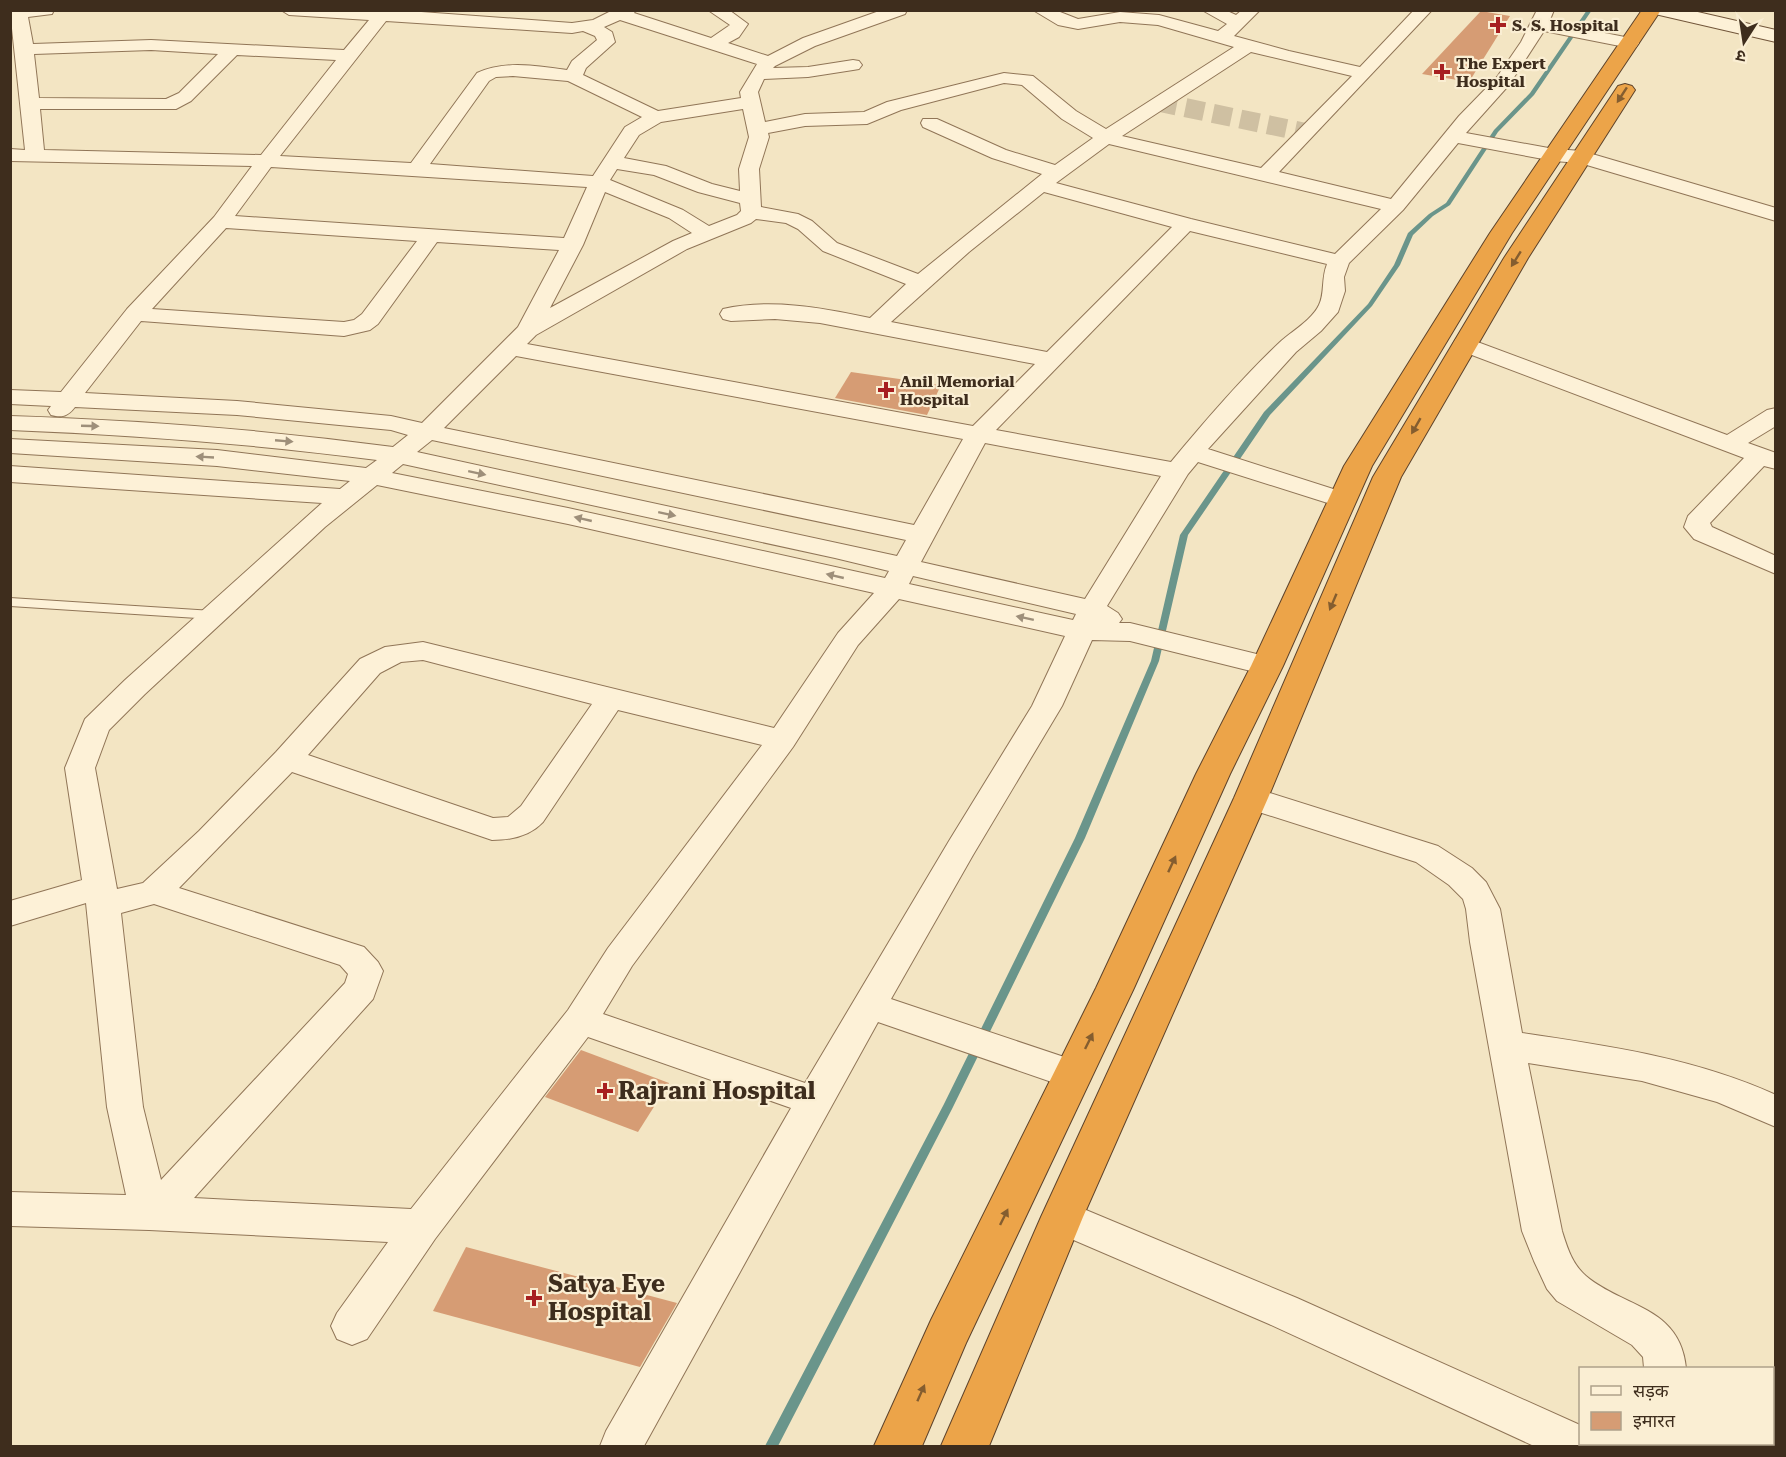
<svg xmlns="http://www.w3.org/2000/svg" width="1786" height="1457" viewBox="0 0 1786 1457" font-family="'Roboto Serif','Noto Sans Devanagari',serif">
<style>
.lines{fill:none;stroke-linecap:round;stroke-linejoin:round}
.stream{fill:#6a958b;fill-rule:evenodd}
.building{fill:#d69c74}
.street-tunnel{stroke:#cfc0a2;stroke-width:19;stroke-dasharray:19 9;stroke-linecap:butt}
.lane-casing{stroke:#907557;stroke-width:2}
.street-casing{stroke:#907557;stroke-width:2}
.secondary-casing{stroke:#72563a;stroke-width:2}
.highway-casing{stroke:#5e432b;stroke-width:2}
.lane{fill:#fdf1d7;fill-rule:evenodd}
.street{fill:#fdf1d7;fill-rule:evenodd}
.secondary{fill:#fdf1d7;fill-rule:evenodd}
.highway{fill:#eca449;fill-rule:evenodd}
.oneway{fill:#845d2f}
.oneway2{fill:#9e8f7a}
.poi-dot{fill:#a71f20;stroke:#faeed3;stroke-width:2}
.labels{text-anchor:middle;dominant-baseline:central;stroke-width:4.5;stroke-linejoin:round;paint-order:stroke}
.far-poi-label{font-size:16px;font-weight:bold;fill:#3e2d1d;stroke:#faeed3;text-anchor:start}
.near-poi-label{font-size:24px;font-weight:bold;fill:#3e2d1d;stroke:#faeed3;text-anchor:start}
</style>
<rect width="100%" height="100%" fill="#f3e5c3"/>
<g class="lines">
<polygon class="stream" points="1587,10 1592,10 1534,95 1498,132 1450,205 1433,216 1413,235 1400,265 1372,306 1270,415 1188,535 1159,661 1085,838 952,1109 778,1446 765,1446 944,1104 1075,838 1151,661 1180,535 1264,412 1368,304 1394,265 1408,233 1429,214 1446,203 1494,130 1530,93"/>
</g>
<g class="building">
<polygon points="1481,11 1510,16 1469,82 1422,74"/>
<polygon points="851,372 941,385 927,415 835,398"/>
<polygon points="581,1050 669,1083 638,1132 545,1097"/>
<polygon points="466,1247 677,1303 640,1367 433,1311"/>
</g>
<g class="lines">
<polyline class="street-tunnel" points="1158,102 1308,133"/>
<g class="lane-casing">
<polygon id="lane" points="10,598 213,611 220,615 213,619 10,606"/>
</g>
<g class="street-casing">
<g id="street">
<path d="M10,10H54L52,14L28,17L33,44L151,40L344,50L369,20L289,15L281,10H394L572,23L593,20L613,10H636L634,13L711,38L730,25L708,10H729L748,24L739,37L728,43L768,56L803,38L882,10H907L905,14L815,46L775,66L773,68L808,67L853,60L859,61L862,65L859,69L853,70L808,77L764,79L758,92L765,122L805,114L864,112L887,102L1004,73L1033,76L1076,111L1106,129L1234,47L1158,25L1120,22L1078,29L1058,25L1033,10H1055L1078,19L1120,12L1159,15L1218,31L1227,24L1202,10H1225L1236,15L1242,10H1260L1234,36L1289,51L1360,67L1414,10H1432L1279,172L1391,199L1459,116L1497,77L1521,42L1537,10H1554L1549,22L1630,38L1636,39L1639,43L1636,47L1630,48L1544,31L1509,85L1466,133L1554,149L1582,151L1776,208V221L1580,163L1554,161L1458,143L1403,210L1349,263L1344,277L1345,291L1338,312L1321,331L1296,352L1208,449L1352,495L1356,500L1352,505L1343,508L1334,505L1198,462L1188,474L1107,606L1118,613L1122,619L1119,623H1130L1277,659L1281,666L1277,673L1267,675L1130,641L1092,640L1062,706L973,855L891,999L1085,1064L1090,1074L1085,1084L1072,1089L878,1022L644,1446H600L606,1431L791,1108L588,1037L435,1239L367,1339L352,1345L337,1339L331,1326L337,1313L388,1242L149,1230L10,1226V1192L126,1195L107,1107L86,903L10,926V901L82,880L65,768L85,719L125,680L322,503L10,482V466L340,489L350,481L217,466L10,453V439L217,450L366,468L377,460C255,444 133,435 10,430V416C139,420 266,430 393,447L408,435L391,430L237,415L75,407C68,416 63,418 51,415L48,410L51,406L10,404V390L61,392L127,309L214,217L252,166L10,161V149L25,150ZM620,20L757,64L740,92L741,98L658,111L583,75L586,68L615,42L612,32L604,27ZM386,21L572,33L583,31L595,36L597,40L572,61L567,70C537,66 505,60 477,73L411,163L280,156ZM151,50L218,54L179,93L166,99L39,98L34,54ZM1251,52L1352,76L1261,168L1122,136ZM237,55L336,60L261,155L44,150L40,109H176L191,101ZM513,76L568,81L642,117L625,127L593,176L430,164L489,81L496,77ZM1004,83L1022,85L1062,119L1093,138L1055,165L1006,150L937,119H923L921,123L923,127L992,158L1042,174L918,274L837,243L812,221L798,214L761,207L759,169L769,137L768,133L805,126L867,124L901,110ZM743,109L749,137L739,169L740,191L712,184L666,166L624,158L639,135L661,122ZM1109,144L1381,209L1335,254L1191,219L1056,183ZM271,167L587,187L564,238L235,216ZM617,169L654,175L698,192L740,203L741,211L737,215L709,226L683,210L610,180ZM605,192L669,218L692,233L673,241L550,308L583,245ZM1044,192L1172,227L1047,352L891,322L969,252ZM756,219L786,223L798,229L823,251L906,284L870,318C824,308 770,298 723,309L720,314L723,319L731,321L775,319L820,323L1035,364L973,426L527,344L536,335L687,249L751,223ZM226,228L417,241L362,314L354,320L344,322L152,309ZM1190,231L1327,264C1321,279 1325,293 1319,305C1312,320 1292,331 1279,343C1240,380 1205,421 1171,462L996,430ZM437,242L559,250L518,327L422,423L391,416L237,401L85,393L141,321L344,336L370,330L378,324ZM516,356L963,439L914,525L444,428ZM432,440L906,540L897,556L417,452ZM985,443L1161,476L1085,599L921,562ZM403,464L835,558L889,571L885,578L568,508L392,473ZM377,485L568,524L874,593L838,633L774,728L423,642L385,647L360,659L276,752L199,831L143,883L117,889L95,768L109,730L145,694L325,527ZM913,576L1076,614L1073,620L909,584ZM899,599L1065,636L1032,706L949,841L805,1083L603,1014L632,966L793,747L858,645ZM423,660L592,704L521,806L508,817L493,818L308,755L380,673L401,662ZM618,710L762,745L608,948L568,1010L411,1209L194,1198L373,999L383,971L378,962L364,947L179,888L292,772L492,840C511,840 530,836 543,822ZM154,904L340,965L348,974L345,983L161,1180L143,1107L121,913Z"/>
<polygon points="1464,337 1727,435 1767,410 1776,408 1776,426 1748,443 1776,453 1776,469 1764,466 1710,523 1712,527 1776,556 1776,574 1694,539 1684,527 1688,516 1744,458 1456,349 1453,344 1456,339"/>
<path d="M1251,787L1438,846L1472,868L1486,882L1500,909L1522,1033C1609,1046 1695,1058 1776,1095V1127L1717,1102L1642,1081L1528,1063L1562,1231C1567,1247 1572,1264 1586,1276C1624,1308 1680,1306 1686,1368H1644L1643,1357L1632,1345L1557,1301L1547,1289L1534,1261L1522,1231L1470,942L1466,909L1463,899L1449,885L1416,862L1240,806L1235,798L1240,790Z"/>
<polygon points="1062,1200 1297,1298 1580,1425 1580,1444 1601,1444 1601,1446 1534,1446 1269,1324 1048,1229 1042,1217 1048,1205"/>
<polygon points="1608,1444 1653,1444 1652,1446 1608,1446"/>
</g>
</g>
<g class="secondary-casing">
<polygon id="secondary" points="1653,10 1689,10 1776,30 1776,42 1655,14"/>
</g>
<g class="highway-casing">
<g id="highway">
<polygon points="1642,10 1661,10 1512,233 1372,466 1283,666 1230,774 1134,988 966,1343 922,1446 874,1446 931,1320 1096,988 1196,774 1251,666 1344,466 1490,233"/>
<polygon points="1625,84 1632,86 1635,90 1528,258 1401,477 1268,798 1083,1217 989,1446 941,1446 1041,1217 1234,798 1373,477 1504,258 1618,86"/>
</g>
</g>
<use href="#lane" class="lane"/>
<use href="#street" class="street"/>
<use href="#secondary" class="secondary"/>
<use href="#highway" class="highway"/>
</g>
<defs><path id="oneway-solid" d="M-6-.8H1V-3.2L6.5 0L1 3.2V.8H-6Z" transform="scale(1.5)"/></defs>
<g class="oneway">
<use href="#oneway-solid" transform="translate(1622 95) rotate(123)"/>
<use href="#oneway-solid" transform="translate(1516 259) rotate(122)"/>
<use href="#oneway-solid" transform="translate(1416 426) rotate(120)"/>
<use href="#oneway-solid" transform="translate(1333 602) rotate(113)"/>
<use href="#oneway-solid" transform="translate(1172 864) rotate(-65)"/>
<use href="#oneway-solid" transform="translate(1089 1041) rotate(-64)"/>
<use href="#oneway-solid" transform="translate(1004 1217) rotate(-64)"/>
<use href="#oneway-solid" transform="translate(921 1393) rotate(-66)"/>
</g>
<g class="oneway2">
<use href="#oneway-solid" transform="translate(90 426) rotate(2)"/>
<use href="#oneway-solid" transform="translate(284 441) rotate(5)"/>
<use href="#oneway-solid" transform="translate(205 457) rotate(-177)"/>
<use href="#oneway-solid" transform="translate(477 473) rotate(12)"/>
<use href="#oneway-solid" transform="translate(667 514) rotate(12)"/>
<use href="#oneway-solid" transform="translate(583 519) rotate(-167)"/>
<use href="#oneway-solid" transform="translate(835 576) rotate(-167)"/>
<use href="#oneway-solid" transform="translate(1025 618) rotate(-168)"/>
</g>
<g class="poi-dot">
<path d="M1495 16h6v6h6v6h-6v6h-6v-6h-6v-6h6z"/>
<path d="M1439 63h6v6h6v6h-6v6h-6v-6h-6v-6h6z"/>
<path d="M883 381h6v6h6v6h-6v6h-6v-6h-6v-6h6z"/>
<path d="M602 1082h6v6h6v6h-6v6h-6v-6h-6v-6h6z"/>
<path d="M531 1289h6v6h6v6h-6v6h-6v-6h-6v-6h6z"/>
</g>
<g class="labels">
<g class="far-poi-label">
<text x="1512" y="25">S. S. Hospital</text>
<text x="1456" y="63">The Expert<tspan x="1456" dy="18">Hospital</tspan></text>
<text x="900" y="381">Anil Memorial<tspan x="900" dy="18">Hospital</tspan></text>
</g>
<g class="near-poi-label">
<text x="618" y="1091">Rajrani Hospital</text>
<text x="548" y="1284">Satya Eye<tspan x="548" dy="28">Hospital</tspan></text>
</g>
</g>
<rect width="1786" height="1457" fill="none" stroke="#3e2d1d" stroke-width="24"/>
<rect x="1579" y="1367" width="195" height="78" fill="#faeed3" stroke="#afa18a" stroke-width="1.5"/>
<rect x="1591" y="1386" width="30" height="9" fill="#fdf1d7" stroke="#afa18a" stroke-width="1.5"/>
<text x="1633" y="1397" font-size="18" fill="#3e2d1d">सड़क</text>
<rect x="1591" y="1412" width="30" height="18" fill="#d69c74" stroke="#afa18a" stroke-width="1.5"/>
<text x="1633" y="1427" font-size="18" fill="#3e2d1d">इमारत</text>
<g transform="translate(1744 42) rotate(192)" stroke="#faeed3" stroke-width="4.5" paint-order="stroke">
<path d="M0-4.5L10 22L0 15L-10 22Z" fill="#3e2d1d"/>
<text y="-9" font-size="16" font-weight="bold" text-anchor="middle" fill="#3e2d1d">उ</text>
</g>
</svg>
